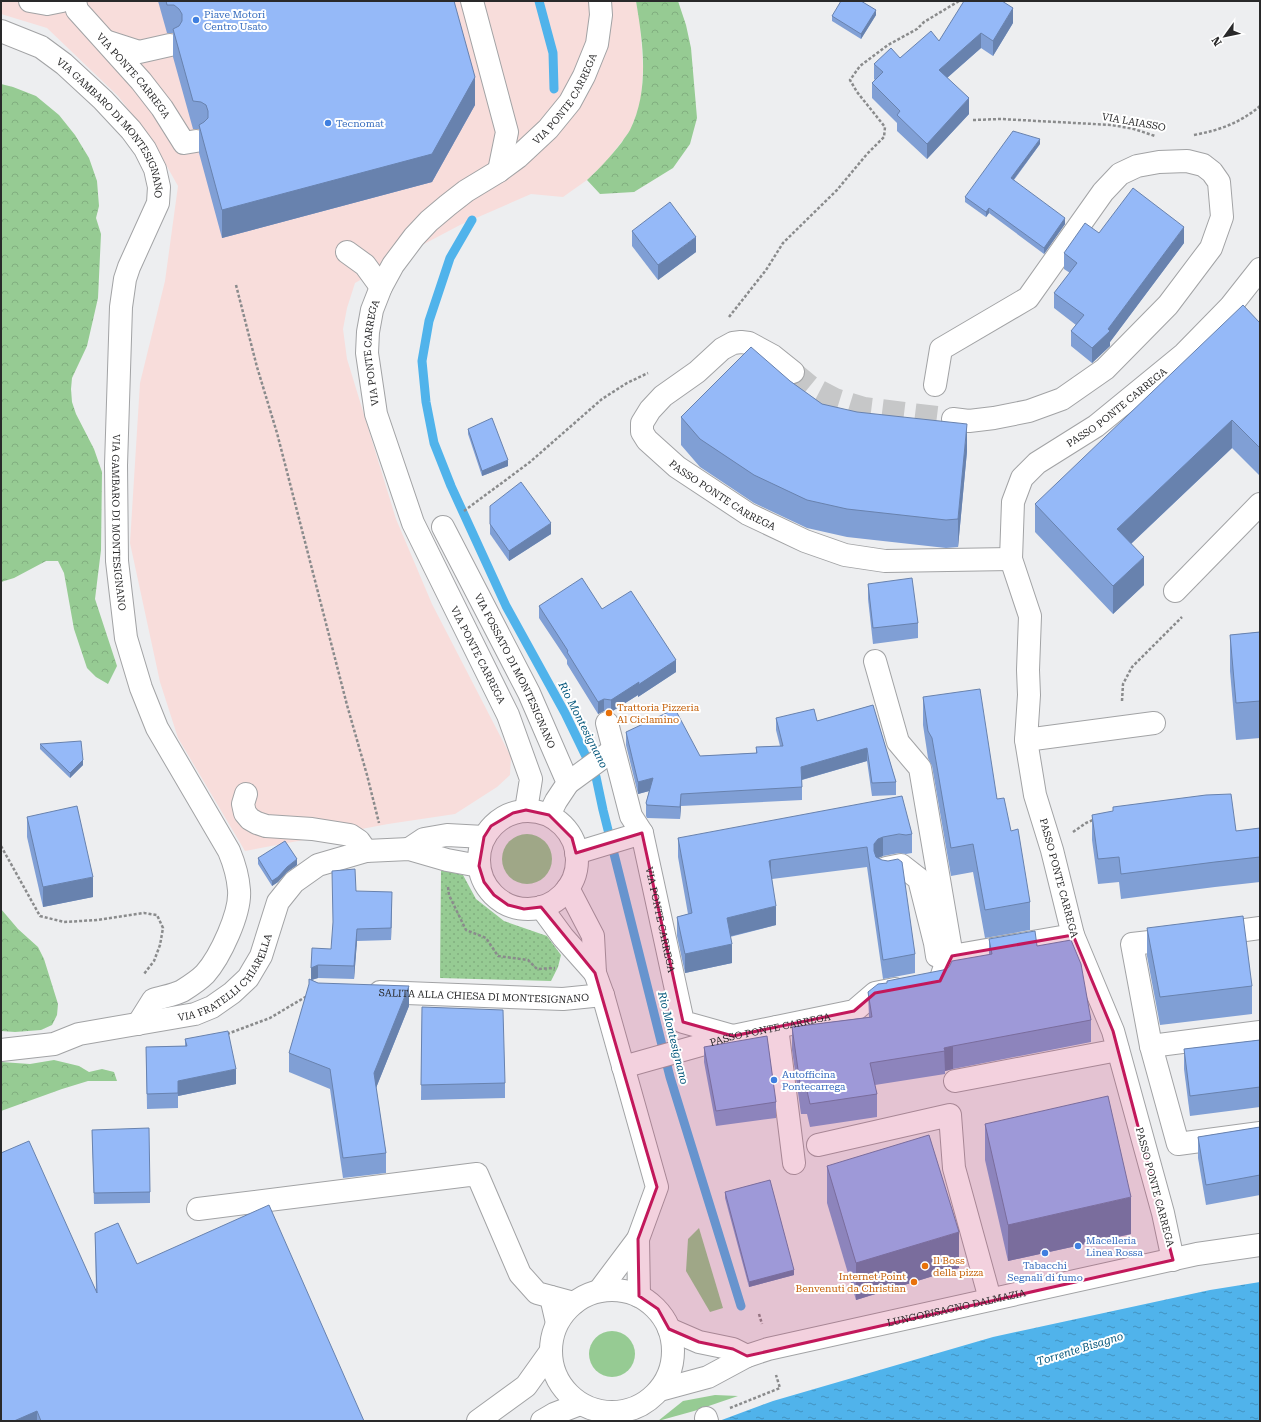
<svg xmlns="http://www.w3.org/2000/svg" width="1261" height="1422" viewBox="0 0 1261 1422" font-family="'Roboto Serif',serif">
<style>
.commercial{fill:#f8dddb}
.grass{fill:#96cb93}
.forest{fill:url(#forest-crowns)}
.park{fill:url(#park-dots)}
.water{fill:url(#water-ripples)}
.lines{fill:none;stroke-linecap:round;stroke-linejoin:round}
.stream{stroke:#50b3eb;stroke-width:9}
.minor-tunnel{stroke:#c6c7c8;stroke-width:22;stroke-dasharray:22 11;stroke-linecap:butt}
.minor-casing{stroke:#a2a3a5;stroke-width:24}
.major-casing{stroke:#a2a3a5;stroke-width:24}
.path{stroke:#8a8b8c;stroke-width:2.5;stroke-dasharray:3 2;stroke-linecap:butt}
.minor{stroke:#fff;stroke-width:22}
.major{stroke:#fff;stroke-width:22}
.wall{fill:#809fd5}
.shaded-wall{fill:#6882ae}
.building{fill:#95b9f8;stroke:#6882ae}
.marked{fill:#c2185b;fill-opacity:0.2;stroke:#c2185b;stroke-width:3;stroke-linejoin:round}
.shop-dot{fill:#3f7fe0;stroke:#fff;stroke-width:1.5}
.food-dot{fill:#e8710a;stroke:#fff;stroke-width:1.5}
.labels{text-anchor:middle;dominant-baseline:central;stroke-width:4;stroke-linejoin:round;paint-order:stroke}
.shop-label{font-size:10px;fill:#366cbe;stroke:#fff;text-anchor:start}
.street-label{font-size:10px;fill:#29292a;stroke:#fff}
.food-label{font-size:10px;fill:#c56008;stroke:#fff;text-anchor:start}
.water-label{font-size:11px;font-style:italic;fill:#005479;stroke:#fff}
</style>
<defs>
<pattern id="forest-crowns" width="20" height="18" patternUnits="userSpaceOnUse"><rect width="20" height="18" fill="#96cb93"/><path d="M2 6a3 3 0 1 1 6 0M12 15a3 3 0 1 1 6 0" fill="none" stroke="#81ae7f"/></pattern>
<pattern id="park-dots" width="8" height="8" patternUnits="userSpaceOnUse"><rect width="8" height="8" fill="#96cb93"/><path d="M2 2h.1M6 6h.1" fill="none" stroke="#81ae7f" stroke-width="1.8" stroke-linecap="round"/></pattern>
<pattern id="water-ripples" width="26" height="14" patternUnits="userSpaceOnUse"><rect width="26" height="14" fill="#50b3eb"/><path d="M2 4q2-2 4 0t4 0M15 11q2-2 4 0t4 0" fill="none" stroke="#4292bf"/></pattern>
</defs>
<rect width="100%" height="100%" fill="#edeef0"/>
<polygon class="commercial" points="1,1 636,1 640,22 643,68 641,103 630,131 606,162 587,180 563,197 531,194 460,225 407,253 355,283 347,308 343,329 347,359 396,519 432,604 511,757 510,775 497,787 455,814 388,824 245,851 178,738 160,682 130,543 140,383 165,281 178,186 152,140 118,96 47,28 1,14"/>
<g class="grass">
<circle cx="527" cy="859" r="25"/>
<polygon points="699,1228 723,1308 710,1312 686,1271 688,1239"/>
<circle cx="612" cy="1354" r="23"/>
<polygon points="715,1395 738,1396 694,1411 658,1421 683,1401"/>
</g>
<g class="forest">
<path d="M636,1H678L686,25L691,48L697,118L690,144L673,168L634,192L600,194L587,180C601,167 610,157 622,142C624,138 628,134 630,130C650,90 643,43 636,1Z"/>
<polygon points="1,84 13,87 36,96 59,115 75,135 89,158 97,181 99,206 96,218 101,234 98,298 87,346 72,378 71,389 72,402 76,414 94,449 102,472 101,550 95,599 117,666 108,684 96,677 87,668 74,629 64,573 58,561 46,561 14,578 1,582"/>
<polygon points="1,909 18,929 38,947 44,959 58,1004 57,1015 52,1025 41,1030 15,1032 1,1031"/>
<polygon points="54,1060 79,1066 89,1072 102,1069 114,1072 117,1081 88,1081 62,1089 1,1111 1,1062 30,1064"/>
</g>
<polygon class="park" points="441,871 446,871 463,875 476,899 504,921 547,936 561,955 558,967 551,981 440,978"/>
<polygon class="water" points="1260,1282 1260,1421 719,1421 773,1401 993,1337 1210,1290"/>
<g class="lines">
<g class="stream">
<polyline points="539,1 553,53 554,89"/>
<polyline points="472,220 450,258 429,321 422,361 426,402 434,443 451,486 506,606 565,713 596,777 603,810 670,1077 741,1306"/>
</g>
<polyline class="minor-tunnel" points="793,372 810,386 835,399 864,408 953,419"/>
<g class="minor-casing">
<g id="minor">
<polyline points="30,1 47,4 62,1"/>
<path id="s1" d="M75,1L77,10L141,81L162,108L184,143L196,141"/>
<polyline points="472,1 507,132 499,171"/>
<path id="s2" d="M1,31L41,47L64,64L103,100L131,130L145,149L155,169L159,187L158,203L129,267L125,279L121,307L116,465L117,561L126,638L141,688L157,728L229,851C234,863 238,876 239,890C241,913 220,957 205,974C198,981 190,986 182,991C174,995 162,997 153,1000L138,1024"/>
<polyline points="108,42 139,52 170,45"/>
<polyline points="347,252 365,265 381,287"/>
<path id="s3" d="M793,372L773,356L749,343L741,342L733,343L722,349L697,372L663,396L650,410L642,423V432L647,440L677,467L748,514L805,541L845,555L885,561L1011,559"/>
<polyline points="935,385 941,349 1028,298 1103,192 1120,174 1137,166 1159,162 1187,161 1203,165 1212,172 1219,182 1222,217 1211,248 1168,305 1105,369 1062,399 1029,411 994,418 969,421 953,419"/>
<path id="s4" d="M443,527L529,693L568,783L556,801L549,815"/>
<polyline points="1175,591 1260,504"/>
<polyline points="875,661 898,742 920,768 952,956 945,966 940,981"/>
<path id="s5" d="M607,723L631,816L642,833L683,1022L733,1036"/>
<polyline points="1026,740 1154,723"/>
<polyline points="568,783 613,750"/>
<polyline points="246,794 243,804 245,813 250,819 257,823 266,826 312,829 350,835 359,841 366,851"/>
<path id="s6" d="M526,810L531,779L508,715L413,523L376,414L367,353L368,332L372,310L381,287L393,265L414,237L429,221L448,205L466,191L499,171L518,157L548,129L570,102L584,76L597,44L601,15L600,1"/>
<circle cx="528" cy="860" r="49"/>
<polyline points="409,849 424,839 447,835 484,837"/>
<polyline points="576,853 642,833"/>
<polyline points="886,868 901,865 919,879 935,943 937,956"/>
<polyline points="568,888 593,936 595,973 603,995 657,1187 638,1239 599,1291"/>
<polyline points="541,907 563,937 595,973"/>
<polyline points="1216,934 1260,928"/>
<polyline points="1176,939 1132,944 1151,1046 1178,1144 1260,1133"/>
<polyline points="952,956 1073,935"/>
<path id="s7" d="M380,992L563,999L603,995"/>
<polyline points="777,1027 794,1163"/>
<polyline points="1151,1046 1260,1032"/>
<path id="s8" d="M1,1050L54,1044L79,1034L195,1014L212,1007L232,993L248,978L261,956L278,902L294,882L318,865L366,851L409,849L447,860L479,866"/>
<path id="s9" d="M623,1067L733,1036L854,1011L875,993L895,989"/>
<polyline points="955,1081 1118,1050"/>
<polyline points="818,1145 950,1115 954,1168 990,1299"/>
<polyline points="198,1209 477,1174 520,1274 537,1293 574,1303"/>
<polyline points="638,1239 639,1296"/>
<path id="s10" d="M1173,1260L1163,1213L1113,1031L1073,935L1052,850L1035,795L1026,740L1029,695L1028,670L1030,616L1011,559L1013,502L1022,478L1037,463L1096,426L1184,354L1230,307L1260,269"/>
<polyline points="551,1297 557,1323"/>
<polyline points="706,1418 707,1421"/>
</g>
</g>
<g class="major-casing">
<g id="major">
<circle cx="612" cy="1351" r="61"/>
<polyline points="669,1329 699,1342 733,1349 747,1356"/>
<path id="s11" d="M660,1390L708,1377L747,1356L768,1349L1197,1254L1260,1245"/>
<polyline points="478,1421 526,1386 551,1351"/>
<polyline points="542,1421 554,1414 580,1404"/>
</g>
</g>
<g class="path">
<polyline points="973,120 1001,119 1112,125 1134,129 1155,136"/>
<path d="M1194,135C1220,130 1240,123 1260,106"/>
<polyline points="236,285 257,367 277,433 347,705 367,775 379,823"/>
<polyline points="729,317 766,270 783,243 837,190 867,154 884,137 885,127 857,92 850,80 860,66 888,45 917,29 924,22 959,1"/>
<polyline points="464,511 530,462 602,399 627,383 648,373"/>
<polyline points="1122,701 1123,684 1132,667 1182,617"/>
<polyline points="1073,832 1086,823 1095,819"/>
<polyline points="1,846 40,916 64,922 97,920 144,913 157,915 163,928 160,945 154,961 144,974"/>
<polyline points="448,887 449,895 466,930 486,938 498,956 528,960 537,969 555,968"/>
<polyline points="227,1034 270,1018 307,996"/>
<polyline points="759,1314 762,1324"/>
<polyline points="730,1408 780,1388 776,1375"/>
</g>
<use href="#minor" class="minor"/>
<use href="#major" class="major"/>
</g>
<g class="wall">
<polygon points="158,1 454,1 475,105 432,182 222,238 199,153 199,129 193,129 173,57 173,33 167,33"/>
<polygon points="876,15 861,39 832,21 832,16"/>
<polygon points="1013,23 993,56 981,48 947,78 969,114 927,159 897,131 897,123 872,98 872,83 875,80 874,79 874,64 900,58 939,41"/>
<polygon points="1040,144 1014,180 1065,224 1044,254 989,213 986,217 965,202 965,197"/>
<polygon points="632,231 696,252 658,280 632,246"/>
<polygon points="1099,233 1184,243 1110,342 1110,346 1092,363 1071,346 1071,331 1076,325 1054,308 1054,293 1070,273 1064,269 1064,253"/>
<polygon points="1260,323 1260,476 1232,448 1131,544 1144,585 1113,614 1035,532 1035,504"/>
<polygon points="790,381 822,404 967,451 958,547 946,548 847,537 807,528 754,503 700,467 681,445 681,417"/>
<polygon points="468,429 508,466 482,476 468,434"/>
<polygon points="490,506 551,534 509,561 490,534"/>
<polygon points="868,584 918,623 918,638 873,644 868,599"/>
<polygon points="539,606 602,609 676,672 638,697 638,695 611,712 604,711 598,714 567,664 567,660 539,618"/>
<polygon points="1260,632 1260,738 1236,740 1230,671 1230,635"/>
<polygon points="923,697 997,799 1011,831 1030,902 1030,930 985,938 973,872 951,876 932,766 928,758 923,725"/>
<polygon points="873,705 896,782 896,795 872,796 867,761 802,780 802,800 681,806 680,819 647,818 646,816 646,803 649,791 638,794 626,745 626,732 700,756 756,753 756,747 780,746 776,730 776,718 817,721"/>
<polygon points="40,744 83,765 70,778 40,749"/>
<polygon points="1113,807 1236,831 1260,828 1260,882 1215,887 1121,899 1119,882 1098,884 1092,840 1092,815 1113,812"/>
<polygon points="27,817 93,897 43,907 27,837"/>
<polygon points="912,834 912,853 906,854 899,853 883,856 878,858 915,954 915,973 883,979 867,867 772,879 776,925 730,937 732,963 685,973 677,936 677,917 688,914 678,857 678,838"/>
<polygon points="258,858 297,865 287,872 278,882 272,886 258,864"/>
<polygon points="356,891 392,904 391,940 357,941 354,979 318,978 312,980 318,983 409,1006 376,1088 386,1153 386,1173 343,1178 330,1089 289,1072 289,1053 311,979 311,968 331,949"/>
<polygon points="1147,928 1252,986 1252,1014 1160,1025 1147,956"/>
<polygon points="989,939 1037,946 1091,1020 1091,1042 953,1069 945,1071 945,1074 875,1085 877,1094 877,1117 810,1127 807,1114 801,1114 792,1050 792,1027 869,1017 868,992 887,983 943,970 989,955"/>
<polygon points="422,1007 505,1083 505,1098 421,1100"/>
<polygon points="185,1039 236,1084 178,1096 178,1108 147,1109 146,1047 185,1046"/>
<polygon points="1260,1040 1260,1107 1190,1116 1184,1069 1184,1049"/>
<polygon points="704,1047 776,1102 776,1118 716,1126 704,1062"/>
<polygon points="985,1124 1131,1234 1008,1261 985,1160"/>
<polygon points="1260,1127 1260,1195 1206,1205 1198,1158 1198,1137"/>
<polygon points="92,1130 150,1192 150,1203 94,1204"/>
<polygon points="827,1166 959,1268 856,1300 827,1203"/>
<polygon points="725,1192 794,1275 749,1287 725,1198"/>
<polygon points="95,1233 137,1264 364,1421 1,1421 96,1292"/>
</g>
<g class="shaded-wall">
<polygon points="1013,8 1013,23 993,56 993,41"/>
<polygon points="876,10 876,15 861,39 861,34"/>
<polygon points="981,33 981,48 939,85 939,70"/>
<polygon points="475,77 475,105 432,182 222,238 222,210"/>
<polygon points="969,98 969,114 927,159 927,144"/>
<polygon points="1040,139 1040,144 1011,183 1011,178"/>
<polygon points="989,208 989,213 986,217 986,212"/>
<polygon points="1065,218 1065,224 1044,254 1044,248"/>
<polygon points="1184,227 1184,243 1110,342 1110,346 1092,363 1092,348 1108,329"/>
<polygon points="696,237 696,252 658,280 658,265"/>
<polygon points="1232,420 1232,448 1117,557 1117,529"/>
<polygon points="967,424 967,451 958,547 958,519"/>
<polygon points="508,460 508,466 482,476 482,471"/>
<polygon points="551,523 551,534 509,561 509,551"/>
<polygon points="1144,557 1144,585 1113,614 1113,586"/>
<polygon points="676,660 676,672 638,697 638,695 611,712 611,700 639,682"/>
<polygon points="604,699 604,711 598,714 598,702"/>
<polygon points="867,748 867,761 801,780 801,767"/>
<polygon points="83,760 83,765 70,778 70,773"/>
<polygon points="653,778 653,790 638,794 638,782"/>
<polygon points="681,794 681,806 680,819 680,807"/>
<polygon points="883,837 883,856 878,858 874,864 874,844 878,839"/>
<polygon points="297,859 297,865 287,872 278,882 272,886 272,881 287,867"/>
<polygon points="771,860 771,879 769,861"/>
<polygon points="93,877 93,897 43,907 43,887"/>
<polygon points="392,892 392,904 391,940 391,928"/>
<polygon points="776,906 776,925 727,937 727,918"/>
<polygon points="357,929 357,941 354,979 354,966"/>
<polygon points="732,944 732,963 685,973 685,954"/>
<polygon points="318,965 318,978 311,980 311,968"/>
<polygon points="409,986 409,1006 374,1093 374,1073"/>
<polygon points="953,1046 953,1069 945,1071 944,1048"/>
<polygon points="236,1069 236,1084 178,1096 178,1081"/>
<polygon points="1131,1197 1131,1234 1008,1261 1008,1225"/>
<polygon points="959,1232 959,1268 856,1300 856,1263"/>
<polygon points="794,1270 794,1275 749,1287 749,1282"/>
<polygon points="37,1411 37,1421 14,1421"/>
</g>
<g class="building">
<polygon points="166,1 454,1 475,77 432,154 222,210 199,125 204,122 208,118 208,111 206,105 201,102 193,101 173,29 179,26 182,21 182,14 179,9 174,5 167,5"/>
<polygon points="841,1 861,1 876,10 861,34 832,16"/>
<polygon points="964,1 1002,1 1013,8 993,41 981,33 939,70 969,98 927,144 897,115 900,111 872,83 883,72 874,64 891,48 900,58 931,31 939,41"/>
<polygon points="1013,131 1040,139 1011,178 1065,218 1044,248 989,208 986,212 965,197"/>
<polygon points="1133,188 1184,227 1108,329 1110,331 1092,348 1071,331 1084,315 1054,293 1077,263 1064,253 1085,223 1099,233"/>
<polygon points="670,202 696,237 658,265 632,231"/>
<polygon points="1243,305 1260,323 1260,448 1232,420 1117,529 1144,557 1113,586 1035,504"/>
<polygon points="751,347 790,381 822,404 857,412 967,424 958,519 946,520 847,509 807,500 754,475 700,439 681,417"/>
<polygon points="492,418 508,460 482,471 468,429"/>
<polygon points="521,482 551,523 509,551 490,524 490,506"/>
<polygon points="582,578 602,609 631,591 676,660 638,685 639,682 611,700 604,699 598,702 567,652 568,651 539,606"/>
<polygon points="912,578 918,623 873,628 868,584"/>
<polygon points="1260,632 1260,701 1236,703 1230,635"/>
<polygon points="980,689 997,799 1004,798 1011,831 1018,829 1030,902 985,910 973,844 951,848 932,738 928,731 923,697"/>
<polygon points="873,705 896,782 872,783 867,748 801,767 802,787 681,794 680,807 647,805 646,803 653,778 638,782 626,732 675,709 700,756 757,753 756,747 783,746 776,718 814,709 817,721"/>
<polygon points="81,741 83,760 70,773 40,744"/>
<polygon points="1231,794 1236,831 1260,828 1260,857 1215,862 1121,874 1119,857 1098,859 1092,815 1113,811 1113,807 1206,795"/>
<polygon points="902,796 912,834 906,835 899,834 883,837 878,839 874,844 874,851 876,857 882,860 888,861 898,859 902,862 915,954 883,960 867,847 771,860 769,861 776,906 727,918 732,944 685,954 677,917 692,913 678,838"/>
<polygon points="77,806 93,877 43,887 27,817"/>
<polygon points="285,841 297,859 287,867 278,877 272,881 258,858"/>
<polygon points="355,869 356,891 392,892 391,928 357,929 354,966 318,965 311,968 312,948 331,949 333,922 332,871"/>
<polygon points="1243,916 1252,986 1160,997 1147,928"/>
<polygon points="1035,931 1037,946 1071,940 1081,964 1091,1020 953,1046 944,1048 945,1051 870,1063 877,1094 810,1104 807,1091 801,1091 792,1027 872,1017 868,992 878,984 887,983 887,981 943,970 949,967 952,961 992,954 989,939"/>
<polygon points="309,979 318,983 409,986 374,1073 386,1153 343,1158 330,1069 289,1053 309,984"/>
<polygon points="422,1007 503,1010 505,1083 421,1085"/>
<polygon points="228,1031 236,1069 178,1081 178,1093 147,1094 146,1047 187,1046 185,1039"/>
<polygon points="767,1036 776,1102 716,1111 704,1047"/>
<polygon points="1260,1040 1260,1087 1190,1096 1184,1049"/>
<polygon points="1108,1096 1131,1197 1008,1225 985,1124"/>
<polygon points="1260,1127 1260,1175 1206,1185 1198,1137"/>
<polygon points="149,1128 150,1192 94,1193 92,1130"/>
<polygon points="929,1135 959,1232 856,1263 827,1166"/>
<polygon points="29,1141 97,1293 95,1233 118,1223 137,1264 269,1205 364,1421 41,1421 37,1411 14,1421 1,1421 1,1153"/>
<polygon points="770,1180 794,1270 749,1282 725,1192"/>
</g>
<path class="marked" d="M526,810L549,815L572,838L576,853L642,833L683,1022L733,1036L854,1011L875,993L940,981L952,956L1073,935L1113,1031L1173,1260L747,1356L733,1349L699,1342L669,1329L658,1309L639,1296L638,1239L657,1187L595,973L541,907L524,909L508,905L494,895L484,882L479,866L484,837L491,826L513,813Z"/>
<g class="shop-dot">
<circle cx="196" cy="20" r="4"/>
<circle cx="328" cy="123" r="4"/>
<circle cx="774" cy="1080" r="4"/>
<circle cx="1078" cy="1246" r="4"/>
<circle cx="1045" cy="1253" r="4"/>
</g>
<g class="food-dot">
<circle cx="609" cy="713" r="4"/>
<circle cx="925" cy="1266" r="4"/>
<circle cx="914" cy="1282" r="4"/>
</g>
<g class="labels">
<g class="shop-label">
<text x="204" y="14">Piave Motori<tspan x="204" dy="12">Centro Usato</tspan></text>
<text x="336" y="123">Tecnomat</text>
<text x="782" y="1074">Autofficina<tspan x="782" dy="12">Pontecarrega</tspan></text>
<text x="1086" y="1240">Macelleria<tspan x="1086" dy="12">Linea Rossa</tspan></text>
<text x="1045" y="1265" text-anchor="middle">Tabacchi<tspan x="1045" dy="12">Segnali di fumo</tspan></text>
</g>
<g class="street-label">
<text stroke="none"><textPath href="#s1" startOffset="96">VIA PONTE CARREGA</textPath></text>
<text stroke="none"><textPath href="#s6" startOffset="826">VIA PONTE CARREGA</textPath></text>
<text transform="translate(1134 122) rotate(10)">VIA LAIASSO</text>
<text stroke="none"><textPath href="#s2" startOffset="153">VIA GAMBARO DI MONTESIGNANO</textPath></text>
<text stroke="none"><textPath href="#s6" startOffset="491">VIA PONTE CARREGA</textPath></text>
<text stroke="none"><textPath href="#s10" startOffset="927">PASSO PONTE CARREGA</textPath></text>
<text stroke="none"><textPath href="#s3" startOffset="304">PASSO PONTE CARREGA</textPath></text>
<text stroke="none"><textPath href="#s2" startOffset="573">VIA GAMBARO DI MONTESIGNANO</textPath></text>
<text transform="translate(478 655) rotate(63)">VIA PONTE CARREGA</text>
<text stroke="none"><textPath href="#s4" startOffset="161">VIA FOSSATO DI MONTESIGNANO</textPath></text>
<text transform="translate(1059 878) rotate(75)">PASSO PONTE CARREGA</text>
<text stroke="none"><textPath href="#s5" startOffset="205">VIA PONTE CARREGA</textPath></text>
<text stroke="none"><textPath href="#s8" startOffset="246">VIA FRATELLI CHIARELLA</textPath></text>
<text stroke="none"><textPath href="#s7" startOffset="104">SALITA ALLA CHIESA DI MONTESIGNANO</textPath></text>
<text stroke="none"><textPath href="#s9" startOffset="152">PASSO PONTE CARREGA</textPath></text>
<text transform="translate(1155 1187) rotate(75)">PASSO PONTE CARREGA</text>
<text stroke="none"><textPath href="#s11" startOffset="309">LUNGOBISAGNO DALMAZIA</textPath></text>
</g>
<g class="food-label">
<text x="617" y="707">Trattoria Pizzeria<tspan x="617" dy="12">Al Ciclamino</tspan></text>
<text x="933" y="1260">Il Boss<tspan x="933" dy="12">della pizza</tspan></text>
<text x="906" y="1276" text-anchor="end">Internet Point<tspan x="906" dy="12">Benvenuti da Christian</tspan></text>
</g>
<g class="water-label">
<text transform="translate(583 725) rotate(63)">Rio Montesignano</text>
<text transform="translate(673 1038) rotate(76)">Rio Montesignano</text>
<text transform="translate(1080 1349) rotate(-17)">Torrente Bisagno</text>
</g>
</g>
<rect width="1261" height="1422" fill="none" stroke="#29292a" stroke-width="4"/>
<g transform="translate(1225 36) rotate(237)" stroke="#ffffff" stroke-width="3" paint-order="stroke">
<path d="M0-3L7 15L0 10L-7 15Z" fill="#29292a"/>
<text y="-6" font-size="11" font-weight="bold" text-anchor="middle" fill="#29292a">N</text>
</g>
</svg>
